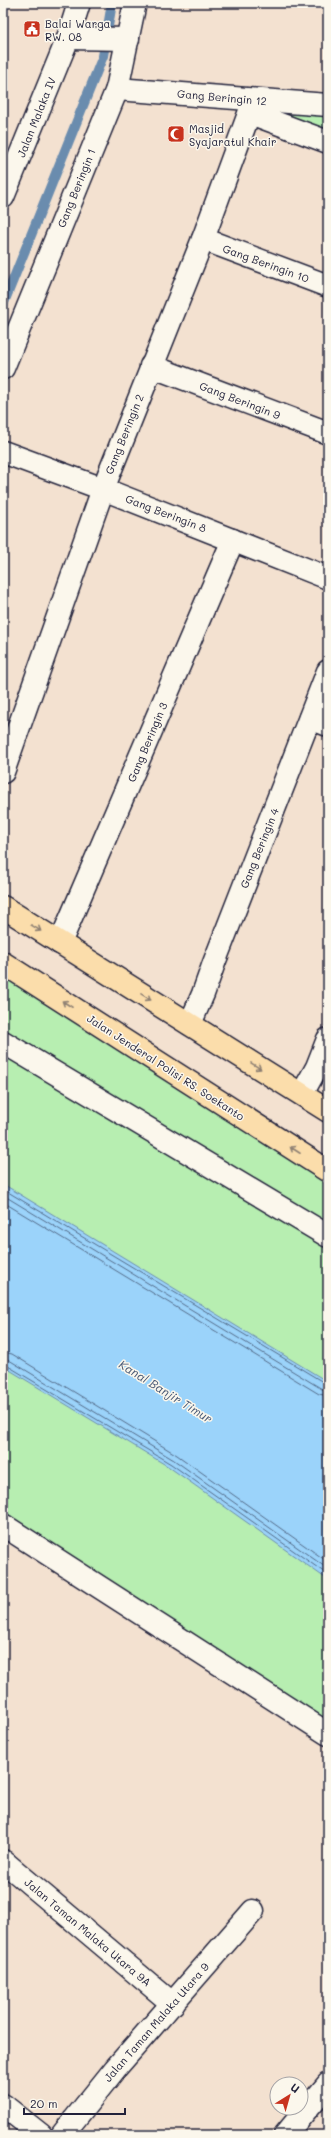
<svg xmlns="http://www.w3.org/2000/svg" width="331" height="2138" viewBox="0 0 331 2138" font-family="Mali,sans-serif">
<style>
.green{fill:#b7eeb1;stroke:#6c8876}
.water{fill:#9bd3fa;stroke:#6b8cae}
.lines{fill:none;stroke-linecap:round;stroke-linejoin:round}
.shore{stroke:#526987;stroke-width:1}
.stream{stroke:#6b8cae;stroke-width:10}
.pedestrian-casing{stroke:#22223b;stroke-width:25}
.minor-casing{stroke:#22223b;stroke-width:25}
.primary-casing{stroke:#22223b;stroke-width:25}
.pedestrian{stroke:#fbf7ec;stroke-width:22}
.minor{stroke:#fbf7ec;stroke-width:22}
.primary{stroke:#fbddab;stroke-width:22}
.oneway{stroke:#8e8073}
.labels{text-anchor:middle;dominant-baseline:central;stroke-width:3;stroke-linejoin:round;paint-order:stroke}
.poi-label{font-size:11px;fill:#22223b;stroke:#fbf7ec;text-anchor:start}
.street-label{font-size:11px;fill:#22223b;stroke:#fbf7ec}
.water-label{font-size:12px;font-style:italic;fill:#465774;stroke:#fbf7ec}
</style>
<rect width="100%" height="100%" fill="#f3e1d0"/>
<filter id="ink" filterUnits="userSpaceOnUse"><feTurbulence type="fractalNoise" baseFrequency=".025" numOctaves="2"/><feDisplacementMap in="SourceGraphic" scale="8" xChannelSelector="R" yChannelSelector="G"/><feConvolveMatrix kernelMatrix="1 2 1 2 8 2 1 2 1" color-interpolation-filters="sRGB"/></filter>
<g filter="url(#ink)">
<g class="green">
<polygon points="283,113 328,115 328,130"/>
<polygon points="3,963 328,1171 328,1734 3,1525"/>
</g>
<polygon class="water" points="3,1184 328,1382 328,1580 169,1467 3,1366"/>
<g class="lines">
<g class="shore">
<polyline points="3,1189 328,1385"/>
<polyline points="3,1195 322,1389 328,1390"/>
<polyline points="3,1202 319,1394 328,1396"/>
<polyline points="3,1352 12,1354 177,1455 328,1562"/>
<polyline points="3,1358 9,1360 174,1460 328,1569"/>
<polyline points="3,1363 171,1464 328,1575"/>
</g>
<polyline class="stream" points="3,305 103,56 112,3"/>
<g class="pedestrian-casing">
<polyline id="pedestrian" points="3,1042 328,1236"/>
</g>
<g class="minor-casing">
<g id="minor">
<polyline points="68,38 128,39"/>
<polyline points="117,89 328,105"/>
<polyline points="250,113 328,142"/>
<polyline points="3,197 68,38 79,3"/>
<polyline points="203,239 328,286"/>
<polyline points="151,366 328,433"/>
<polyline points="3,368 117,89 135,3"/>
<polyline points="3,452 103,489 328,578"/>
<polyline points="310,718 328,725"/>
<polyline points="3,772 103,489 203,239 254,100"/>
<polyline points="60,943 233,540"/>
<polyline points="190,1024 203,994 214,963 328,671"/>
<polyline points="302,1094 317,1067 328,1039"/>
<polyline points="3,1525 328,1734"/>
<polyline points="3,1861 173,2004"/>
<polyline points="3,2105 41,2135"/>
<polyline points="62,2135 115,2069 253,1911"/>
<polyline points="285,2135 328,2084"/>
</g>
</g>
<g class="primary-casing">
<g id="primary">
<polyline points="3,907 328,1111"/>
<polyline points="3,963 328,1171"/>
</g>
</g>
<use href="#pedestrian" class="pedestrian"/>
<use href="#minor" class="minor"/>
<use href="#primary" class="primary"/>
</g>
<defs><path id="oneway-shaft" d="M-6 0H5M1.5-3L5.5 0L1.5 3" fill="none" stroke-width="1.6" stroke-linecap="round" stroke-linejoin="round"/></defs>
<g class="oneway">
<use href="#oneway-shaft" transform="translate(36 928) rotate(32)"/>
<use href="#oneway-shaft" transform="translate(146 997) rotate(32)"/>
<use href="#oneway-shaft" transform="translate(67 1004) rotate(-147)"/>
<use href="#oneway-shaft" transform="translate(256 1066) rotate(32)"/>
<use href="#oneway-shaft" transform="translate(295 1150) rotate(-147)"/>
</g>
</g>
<defs>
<g id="civic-square" transform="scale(0.9)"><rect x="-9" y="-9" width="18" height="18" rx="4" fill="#c8321e" stroke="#fbf7ec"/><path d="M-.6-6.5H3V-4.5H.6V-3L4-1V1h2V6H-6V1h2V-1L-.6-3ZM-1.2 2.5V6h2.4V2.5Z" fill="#fff"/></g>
<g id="mosque-square" transform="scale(0.9)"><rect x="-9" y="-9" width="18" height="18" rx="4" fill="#c8321e" stroke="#fbf7ec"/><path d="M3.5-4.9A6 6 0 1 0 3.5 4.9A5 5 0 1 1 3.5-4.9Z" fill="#fff"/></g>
</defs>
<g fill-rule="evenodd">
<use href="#civic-square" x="32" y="29"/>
<use href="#mosque-square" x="176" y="134"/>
</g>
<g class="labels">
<g class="poi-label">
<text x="45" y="23">Balai Warga<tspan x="45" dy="13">RW. 08</tspan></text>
<text x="189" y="128">Masjid<tspan x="189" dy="13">Syajaratul Khair</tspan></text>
</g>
<g class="street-label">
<text transform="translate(222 97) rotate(5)">Gang Beringin 12</text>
<text transform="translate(36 117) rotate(-68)">Jalan Malaka IV</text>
<text transform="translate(76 188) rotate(-68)">Gang Beringin 1</text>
<text transform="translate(266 263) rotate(20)">Gang Beringin 10</text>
<text transform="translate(240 400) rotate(21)">Gang Beringin 9</text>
<text transform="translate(124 434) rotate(-68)">Gang Beringin 2</text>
<text transform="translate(166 513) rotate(21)">Gang Beringin 8</text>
<text transform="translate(147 742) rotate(-67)">Gang Beringin 3</text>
<text transform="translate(259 848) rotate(-68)">Gang Beringin 4</text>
<text transform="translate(166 1067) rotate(33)">Jalan Jenderal Polisi RS. Soekanto</text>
<text transform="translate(88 1932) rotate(40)">Jalan Taman Malaka Utara 9A</text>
<text transform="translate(156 2022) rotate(-49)">Jalan Taman Malaka Utara 9</text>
</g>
<g class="water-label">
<text transform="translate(166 1391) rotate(32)">Kanal Banjir Timur</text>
</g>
</g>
<rect width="331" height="2138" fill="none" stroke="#fbf7ec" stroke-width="16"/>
<rect x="8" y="8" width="315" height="2122" fill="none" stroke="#22223b" stroke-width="1.5" filter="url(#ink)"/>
<g transform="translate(289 2096) rotate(37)"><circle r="19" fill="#fbf7ec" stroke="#a4a2a5"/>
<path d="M0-3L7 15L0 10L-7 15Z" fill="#c8321e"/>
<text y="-6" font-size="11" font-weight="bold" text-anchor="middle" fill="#22223b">U</text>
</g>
<path d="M24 2108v6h101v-6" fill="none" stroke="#22223b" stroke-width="2"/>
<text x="30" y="2108" font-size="12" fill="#22223b" stroke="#fbf7ec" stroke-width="3" paint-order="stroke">20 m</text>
</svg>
